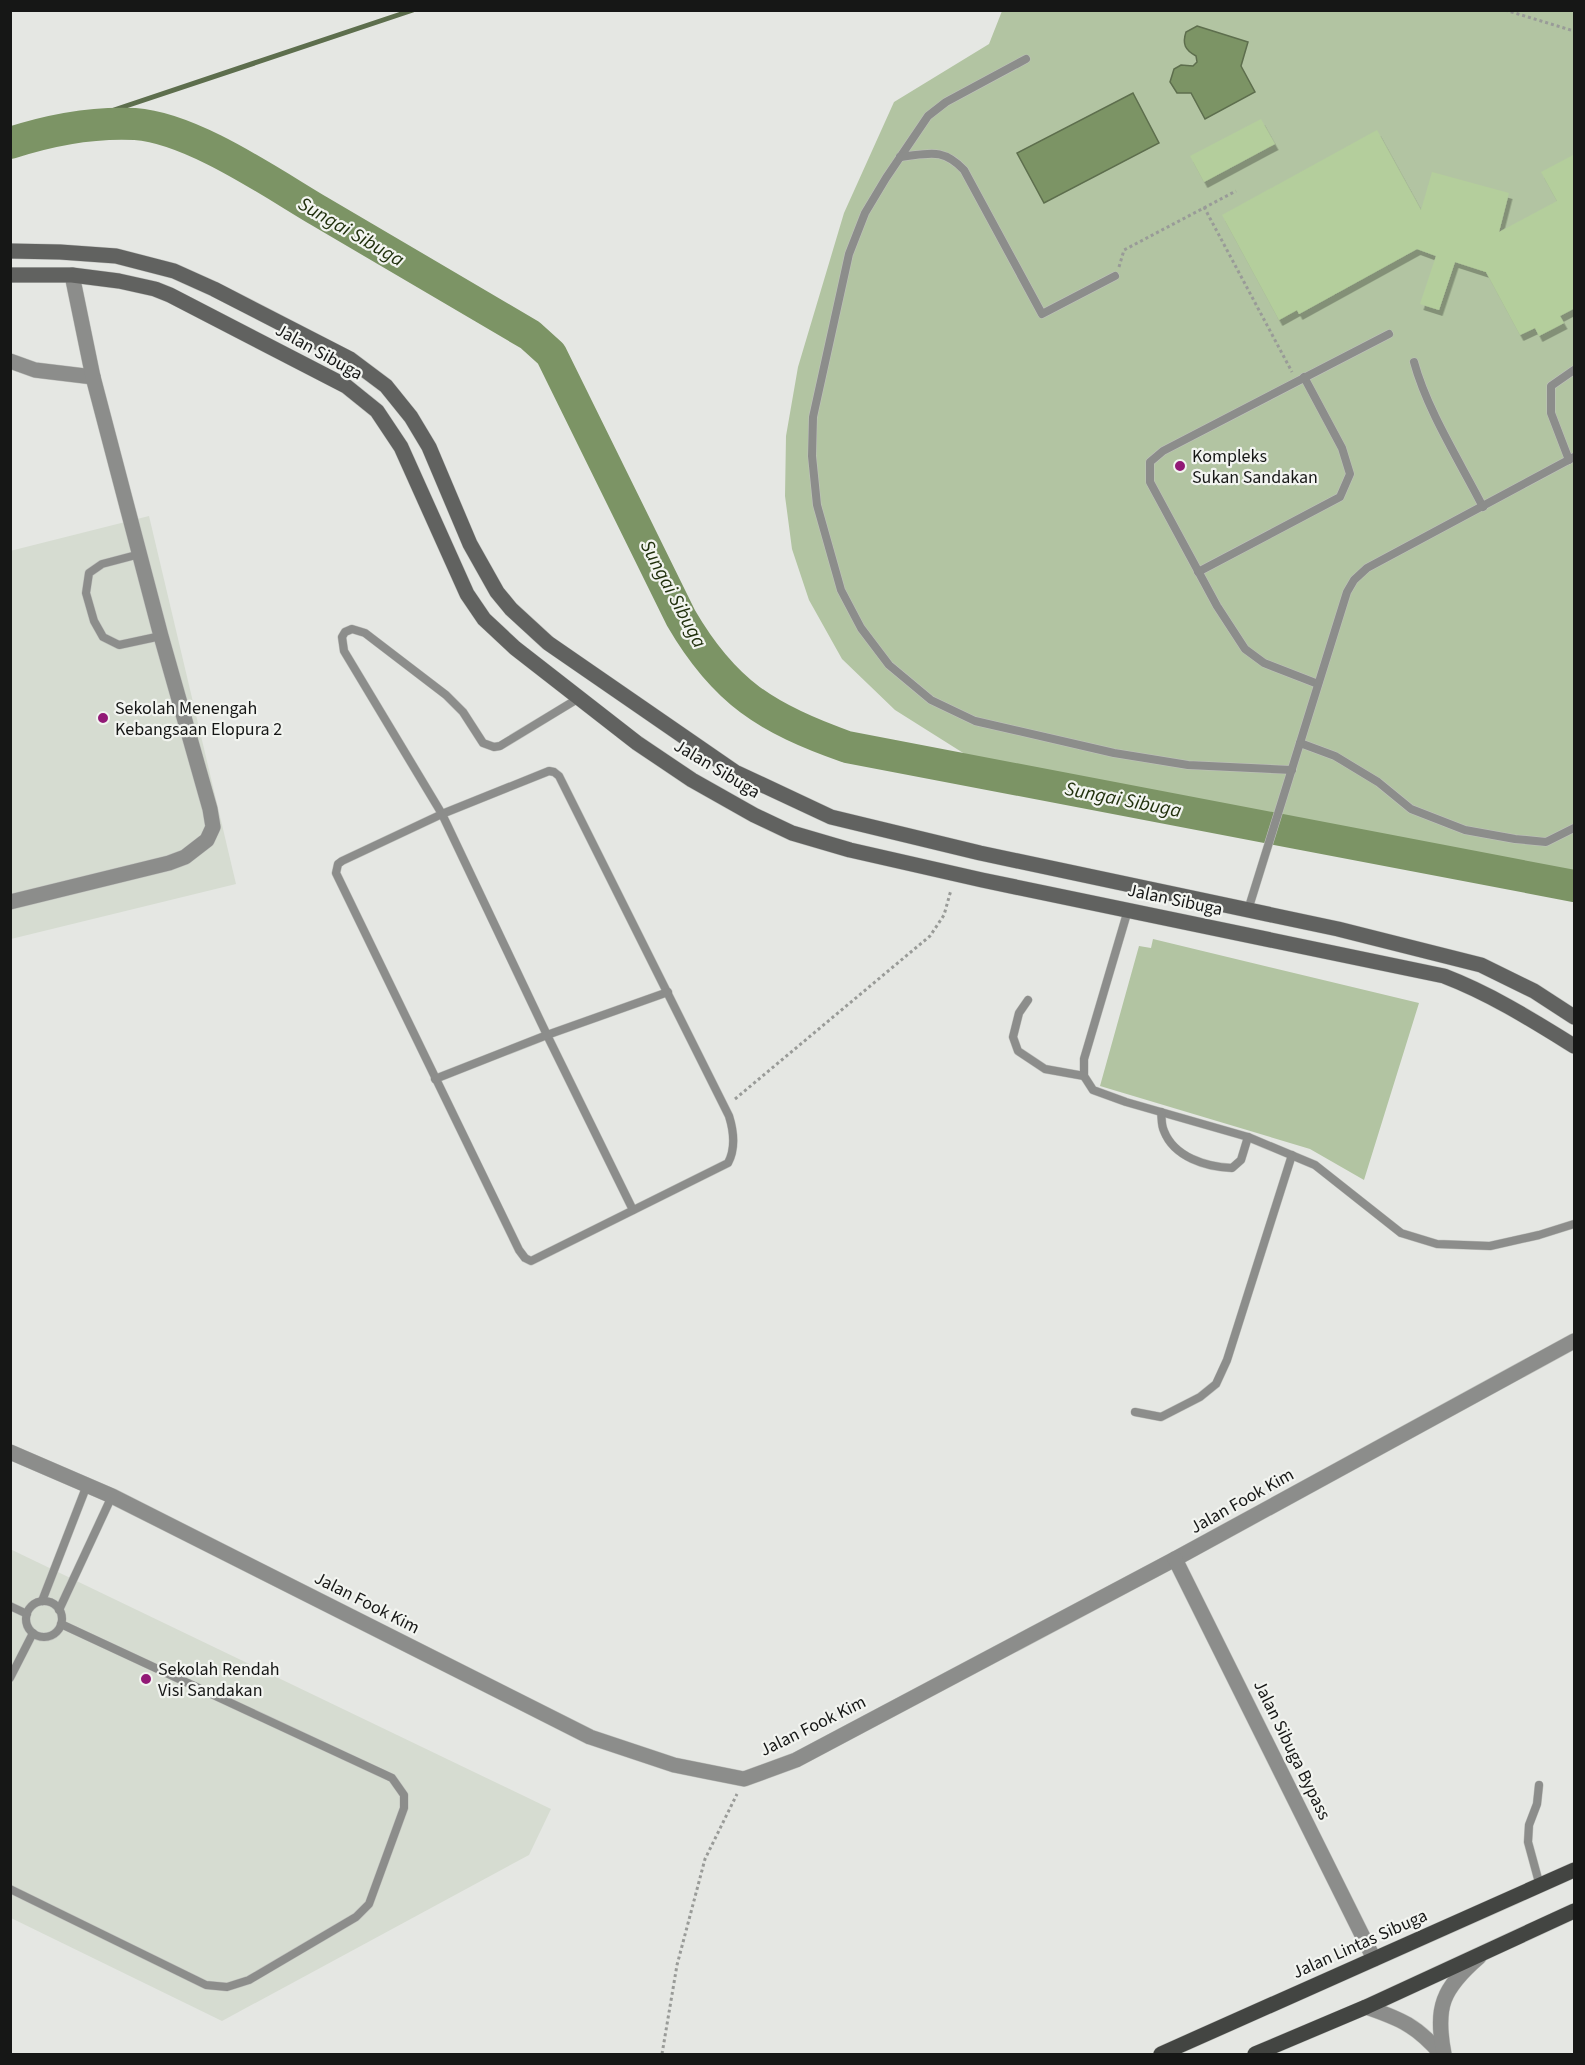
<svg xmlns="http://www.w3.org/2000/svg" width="1585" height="2065" viewBox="0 0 1585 2065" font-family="'Source Sans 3',sans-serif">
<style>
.built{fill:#d6dcd1}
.green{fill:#b2c4a2}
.water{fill:#7c9465;stroke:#5d6e4d;stroke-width:1.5}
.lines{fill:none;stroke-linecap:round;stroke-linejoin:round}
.stream{stroke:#5d6e4d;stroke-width:5}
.river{stroke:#7c9465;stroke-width:32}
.building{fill:#b4ce9c;filter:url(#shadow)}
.service-casing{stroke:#c0c2be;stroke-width:9}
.minor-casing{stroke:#c0c2be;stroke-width:16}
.tertiary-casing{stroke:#c0c2be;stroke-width:16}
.secondary-casing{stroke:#c0c2be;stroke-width:16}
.primary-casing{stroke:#c0c2be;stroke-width:16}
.path{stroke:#999b98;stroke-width:3;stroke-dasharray:3 3;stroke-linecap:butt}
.service{stroke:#8c8d8b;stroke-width:8}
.minor{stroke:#8c8d8b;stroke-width:15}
.tertiary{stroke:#8c8d8b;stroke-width:15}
.secondary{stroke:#616260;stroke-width:15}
.primary{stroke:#434542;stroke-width:15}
.poi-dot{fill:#921976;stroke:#f2f4f0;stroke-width:2}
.labels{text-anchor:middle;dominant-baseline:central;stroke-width:4.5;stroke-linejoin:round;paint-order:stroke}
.street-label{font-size:18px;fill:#161716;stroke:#f2f4f0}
.poi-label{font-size:18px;fill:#161716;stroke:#f2f4f0;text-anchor:start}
.water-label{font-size:20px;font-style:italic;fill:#1f2f0b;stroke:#f2f4f0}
</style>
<defs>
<filter id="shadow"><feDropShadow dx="3.5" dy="6" stdDeviation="0" flood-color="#0004"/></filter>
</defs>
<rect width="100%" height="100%" fill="#e5e7e3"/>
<g class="built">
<polygon points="149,516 236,884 11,939 10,551"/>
<polygon points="10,1549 551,1809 529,1855 222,2021 11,1918"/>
</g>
<g class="green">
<polygon points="1002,11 1574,11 1574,872 968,756 895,710 842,659 809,600 792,549 785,496 786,436 798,367 844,213 894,102 989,44"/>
<polygon points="1153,939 1419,1003 1364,1180 1310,1149 1100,1086 1139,946 1151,948"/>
</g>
<g class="water">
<path d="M1197,26L1248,42L1241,66L1255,92L1205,119L1191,93H1177L1170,82L1174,69L1181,65L1193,66L1197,62L1196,56C1185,50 1182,44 1186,32Z"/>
<polygon points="1133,93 1159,143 1044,203 1017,153"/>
</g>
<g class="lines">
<polyline class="stream" points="89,125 105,113 413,10"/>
<path class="river" d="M10,143C50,130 94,122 135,124C192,128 270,182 319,211C389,252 459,294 530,335L551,354L681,618C724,692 767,719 847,747L1574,886"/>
</g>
<g class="building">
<polygon points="1261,119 1275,144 1204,182 1190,156"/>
<polygon points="1377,130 1421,210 1432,172 1509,193 1499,232 1557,201 1541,172 1575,154 1575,308 1560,316 1564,323 1539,336 1535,328 1520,335 1486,272 1455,262 1439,310 1420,304 1436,256 1417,249 1299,314 1297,310 1279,320 1222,215"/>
</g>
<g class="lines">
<g class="service-casing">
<g id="service">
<polyline points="1026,59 946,102 928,116 886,178 865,213 849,254 813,417 812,456 817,505 841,590 861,628 889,665 931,700 975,721 1114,753 1188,765 1292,770"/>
<path d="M900,157C929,154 942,147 964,170L1042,314L1115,276"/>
<path d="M1414,362C1427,410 1460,462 1483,507"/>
<polyline points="1569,460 1551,413 1551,386 1574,370"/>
<polyline points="140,554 102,564 89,573 86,593 94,621 103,637 119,645 161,636"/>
<polyline points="1198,572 1340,497 1350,474 1342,448 1304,377"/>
<polyline points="1318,684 1264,663 1245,649 1217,606 1150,482 1150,462 1163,451 1389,334"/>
<polyline points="579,698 500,746 494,747 483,743 463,712 446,695 365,633 352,629 345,632 342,637 344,651 442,814 547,1035 633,1210"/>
<polyline points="1300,743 1335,756 1378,782 1411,809 1465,830 1515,839 1546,842 1574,828"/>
<path d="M549,771L554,772L559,776L729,1116C734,1132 736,1148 728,1163L531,1261L525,1258L519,1250L336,873L338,864L342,861L442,814Z"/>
<polyline points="1128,910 1084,1059 1084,1076 1093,1090 1126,1102 1248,1137 1315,1165 1401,1233 1437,1244 1490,1246 1539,1235 1574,1224"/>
<polyline points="1248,910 1347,592 1354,580 1367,568 1574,457"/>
<polyline points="1028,1000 1019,1013 1013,1037 1018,1051 1045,1069 1084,1076"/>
<polyline points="435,1079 547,1035 668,992"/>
<path d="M1161,1112C1162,1118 1161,1125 1164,1131C1174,1157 1206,1167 1232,1168L1241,1160L1248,1137"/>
<polyline points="1135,1412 1161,1417 1200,1397 1216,1384 1227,1360 1292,1155"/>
<polyline points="42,1601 87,1485"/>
<circle cx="44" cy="1619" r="18"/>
<polyline points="10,1606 27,1614"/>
<polyline points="59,1610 112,1496"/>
<polyline points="10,1678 33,1633"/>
<polyline points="1539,1785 1537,1804 1529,1825 1528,1842 1540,1886"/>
<polyline points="10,1889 206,1985 227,1987 249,1980 356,1917 369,1904 404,1808 404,1795 392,1778 61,1624"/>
</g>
</g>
<g class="minor-casing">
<g id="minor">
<polyline points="10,361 35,370 93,377"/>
<polyline points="10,902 169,863 185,857 207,840 213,827 210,809 161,636 93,377 72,275"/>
</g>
</g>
<g class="tertiary-casing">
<g id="tertiary">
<polyline points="10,1452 112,1496 590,1737 674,1765 744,1779 796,1760 1175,1559 1574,1341"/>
<polyline points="1175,1559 1374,1959"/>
<path d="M1366,2007C1401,2019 1417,2026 1441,2054"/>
<path d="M1444,2054C1435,2007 1442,1989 1479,1957"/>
</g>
</g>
<g class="secondary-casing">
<g id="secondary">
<polyline points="10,251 60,252 116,256 174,271 214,289 350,359 386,386 411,417 429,447 470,544 497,592 511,609 548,643 735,772 831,817 980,853 1338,929 1481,965 1534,991 1574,1017"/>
<path d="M10,275H72L119,281L155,289L170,295L346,386L377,411L401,447L467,594L484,619L515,648L637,743L692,780L754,815L792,833L850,850L982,880L1444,976C1491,994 1532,1020 1574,1046"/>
</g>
</g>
<g class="primary-casing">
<g id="primary">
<polyline points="1161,2054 1574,1870"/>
<polyline points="1255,2054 1366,2007 1574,1911"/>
</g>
</g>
<g class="path">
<polyline points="1505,10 1574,31"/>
<polyline points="1204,207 1292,372"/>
<polyline points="1119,267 1124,250 1236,191"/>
<polyline points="735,1099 930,936 944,915 951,890"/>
<polyline points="662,2054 677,1965 705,1859 737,1794"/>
</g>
<use href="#service" class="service"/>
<use href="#minor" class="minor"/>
<use href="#tertiary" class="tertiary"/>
<use href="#secondary" class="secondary"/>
<use href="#primary" class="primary"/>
</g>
<g class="poi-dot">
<circle cx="1180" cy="466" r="6"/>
<circle cx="103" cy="718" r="6"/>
<circle cx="146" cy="1679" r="6"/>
</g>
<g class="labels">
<g class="street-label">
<text transform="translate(319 352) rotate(29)">Jalan Sibuga</text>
<text transform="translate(717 769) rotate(31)">Jalan Sibuga</text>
<text transform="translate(1175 900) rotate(12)">Jalan Sibuga</text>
<text transform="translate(1242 1501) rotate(-29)">Jalan Fook Kim</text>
<text transform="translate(367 1603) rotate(27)">Jalan Fook Kim</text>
<text transform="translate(813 1726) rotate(-26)">Jalan Fook Kim</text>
<text transform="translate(1292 1750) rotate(64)">Jalan Sibuga Bypass</text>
<text transform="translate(1360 1944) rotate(-24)">Jalan Lintas Sibuga</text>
</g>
<g class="poi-label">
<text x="1192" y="456">Kompleks<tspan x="1192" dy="21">Sukan Sandakan</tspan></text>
<text x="115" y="708">Sekolah Menengah<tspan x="115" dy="21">Kebangsaan Elopura 2</tspan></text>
<text x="158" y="1669">Sekolah Rendah<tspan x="158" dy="21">Visi Sandakan</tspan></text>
</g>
<g class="water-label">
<text transform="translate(351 232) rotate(30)">Sungai Sibuga</text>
<text transform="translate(673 594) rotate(62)">Sungai Sibuga</text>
<text transform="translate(1123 800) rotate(11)">Sungai Sibuga</text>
</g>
</g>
<rect width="1585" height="2065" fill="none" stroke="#161716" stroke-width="24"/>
</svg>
